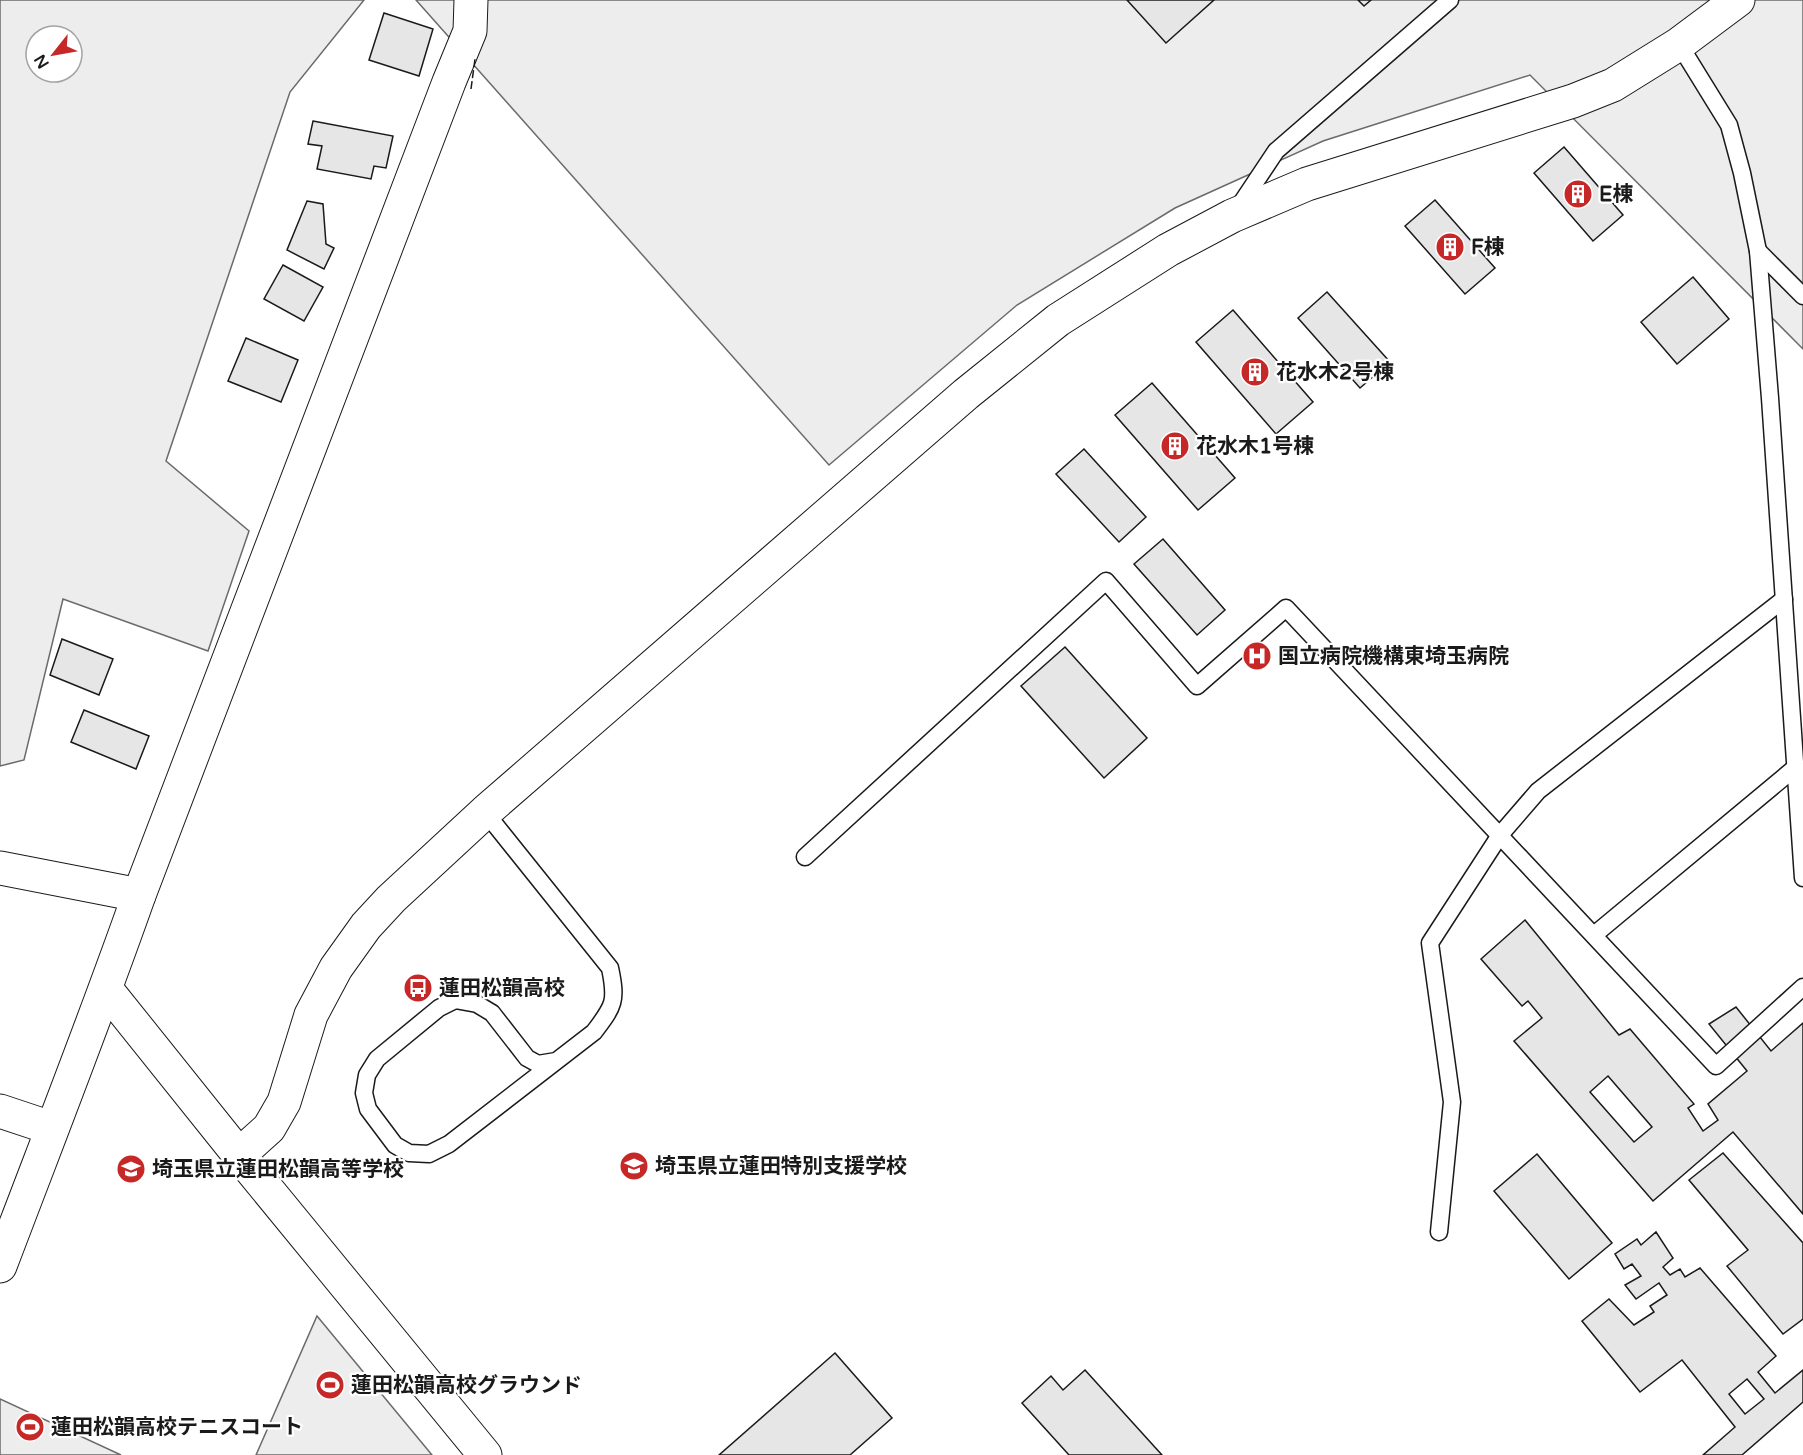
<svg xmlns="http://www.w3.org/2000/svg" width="1803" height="1455" viewBox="0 0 1803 1455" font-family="'Varela Round','Noto Sans JP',sans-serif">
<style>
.green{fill:#ededed;stroke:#6a6a6a;stroke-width:1.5;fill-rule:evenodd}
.building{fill:#e6e6e6;stroke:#1a1a1a;stroke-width:1.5;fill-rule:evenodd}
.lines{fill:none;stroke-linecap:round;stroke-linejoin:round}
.lane-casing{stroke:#1a1a1a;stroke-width:19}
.street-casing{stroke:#1a1a1a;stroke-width:35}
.secondary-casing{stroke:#1a1a1a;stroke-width:35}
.lane{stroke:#fff;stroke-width:16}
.street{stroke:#fff;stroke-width:33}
.secondary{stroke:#fff;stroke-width:33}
.fence{stroke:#1a1a1a;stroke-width:1.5;stroke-dasharray:8 3;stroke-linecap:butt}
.labels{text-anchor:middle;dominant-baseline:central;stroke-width:4.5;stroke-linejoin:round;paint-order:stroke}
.poi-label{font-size:21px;font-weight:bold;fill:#1a1a1a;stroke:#fff;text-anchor:start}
</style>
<rect width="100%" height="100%" fill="#fff"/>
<g class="green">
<path d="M0,0H364L290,92L166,461L249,531L208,651L63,599L24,760L0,766ZM36,36H72V72H36Z"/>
<polygon points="416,0 1803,0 1803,349 1530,75 1323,141 1175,208 1017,305 829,465"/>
<polygon points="317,1316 432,1455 256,1455"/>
<polygon points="0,1399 121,1455 0,1455"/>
</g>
<g class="building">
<polygon points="1127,0 1214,0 1166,43"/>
<polygon points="1358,0 1371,0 1364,6"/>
<polygon points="384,13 433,29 419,76 369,60"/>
<polygon points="313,121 393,136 386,168 374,166 371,179 317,169 322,146 308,144"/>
<polygon points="1564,147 1623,215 1593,241 1534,173"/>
<polygon points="1435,200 1495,268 1465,294 1405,226"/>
<polygon points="307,201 323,204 326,244 334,248 324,269 287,250"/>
<polygon points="283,265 323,287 304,321 264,299"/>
<polygon points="1693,277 1729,319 1677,364 1641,322"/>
<polygon points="1327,292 1390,362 1360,388 1298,318"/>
<polygon points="1233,310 1313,402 1276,434 1196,342"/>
<polygon points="246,338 298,360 281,402 228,381"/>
<polygon points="1152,383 1235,478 1198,510 1115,415"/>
<polygon points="1084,449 1146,517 1119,542 1056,474"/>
<polygon points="1163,539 1225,610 1197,635 1134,564"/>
<polygon points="62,639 113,659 99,695 50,675"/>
<polygon points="1065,647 1147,738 1104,778 1021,686"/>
<polygon points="84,710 149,736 136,769 71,742"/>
<path d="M1525,920L1619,1035L1630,1029L1694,1104L1688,1108L1703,1131L1718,1120L1708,1104L1747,1071L1709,1024L1736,1007L1771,1051L1803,1023V1214L1733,1132L1653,1201L1514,1041L1542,1018L1528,1001L1522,1006L1481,959ZM1608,1076L1652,1127L1634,1142L1590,1092Z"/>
<polygon points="1723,1153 1803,1243 1803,1319 1783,1334 1727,1266 1748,1250 1689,1180"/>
<polygon points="1537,1154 1612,1243 1569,1279 1494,1191"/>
<path d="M1656,1232L1673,1258L1663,1267L1670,1275L1680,1269L1685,1277L1700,1268L1776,1356L1758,1372L1775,1393L1803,1370V1402L1742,1455H1703L1735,1427L1682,1360L1640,1392L1582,1321L1609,1299L1634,1325L1654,1312L1650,1306L1667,1295L1659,1283L1636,1299L1625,1285L1641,1276L1632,1264L1624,1269L1615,1254L1637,1239L1641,1245ZM1747,1379L1764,1399L1745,1414L1729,1394Z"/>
<polygon points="835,1353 892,1418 850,1455 719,1455"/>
<polygon points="1085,1370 1162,1455 1069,1455 1022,1403 1051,1376 1063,1390"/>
</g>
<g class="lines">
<g class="lane-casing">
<g id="lane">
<polyline points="1679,44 1729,125 1742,173 1758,251 1770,398 1803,878"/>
<polyline points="1238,208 1276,151 1450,0"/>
<polyline points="1758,251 1803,296"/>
<path d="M485,812L610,968C617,1001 614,1006 594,1032L449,1144L429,1154L409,1153L395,1145L368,1109L364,1093L367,1075L377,1059L439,1008L455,1000L477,1004L492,1013L527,1058L538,1064L556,1061"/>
<polyline points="805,857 1106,581 1197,686 1286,608 1716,1066 1803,987"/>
<polyline points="1594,935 1796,767"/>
<polyline points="1439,1232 1452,1102 1430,943 1500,835 1538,791 1784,599"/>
</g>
</g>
<g class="street-casing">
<g id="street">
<polyline points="0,868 139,895"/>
<polyline points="106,989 239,1155 485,1455"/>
<polyline points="0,1111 51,1128"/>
<path d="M0,1266C47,1142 95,1020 139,895L449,82L470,31L471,0"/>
</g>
</g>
<g class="secondary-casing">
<polyline id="secondary" points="239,1155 269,1128 284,1102 311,1015 336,968 366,926 391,899 485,812 966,394 1058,320 1168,250 1232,216 1307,184 1573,101 1613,85 1679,44 1738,0"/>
</g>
<use href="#lane" class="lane"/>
<use href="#street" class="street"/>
<use href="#secondary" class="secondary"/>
<polyline class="fence" points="471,89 475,59"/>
</g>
<defs>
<g id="building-disc" transform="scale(1.5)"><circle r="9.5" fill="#c62828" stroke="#fff"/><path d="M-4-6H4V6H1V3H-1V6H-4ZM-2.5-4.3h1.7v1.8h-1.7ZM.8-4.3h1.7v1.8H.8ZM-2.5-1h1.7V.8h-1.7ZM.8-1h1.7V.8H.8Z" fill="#fff"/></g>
<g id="hospital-disc" transform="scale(1.5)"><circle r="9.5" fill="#c62828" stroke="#fff"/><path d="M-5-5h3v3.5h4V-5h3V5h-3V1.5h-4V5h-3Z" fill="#fff"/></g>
<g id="bus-disc" transform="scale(1.5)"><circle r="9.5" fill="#c62828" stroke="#fff"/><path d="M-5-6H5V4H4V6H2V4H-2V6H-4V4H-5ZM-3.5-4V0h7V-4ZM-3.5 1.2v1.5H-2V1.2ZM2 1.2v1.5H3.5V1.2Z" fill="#fff"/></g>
<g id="school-disc" transform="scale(1.5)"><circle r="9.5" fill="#c62828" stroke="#fff"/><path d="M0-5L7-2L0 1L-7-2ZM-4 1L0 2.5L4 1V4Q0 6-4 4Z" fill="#fff"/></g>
<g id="stadium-disc" transform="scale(1.5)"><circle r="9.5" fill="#c62828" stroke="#fff"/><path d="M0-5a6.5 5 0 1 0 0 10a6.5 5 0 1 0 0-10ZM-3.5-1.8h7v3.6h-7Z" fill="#fff"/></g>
</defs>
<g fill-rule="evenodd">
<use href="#building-disc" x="1578" y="194"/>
<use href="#building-disc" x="1450" y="247"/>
<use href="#building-disc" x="1255" y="372"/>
<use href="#building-disc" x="1175" y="446"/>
<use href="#hospital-disc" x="1257" y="656"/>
<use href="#bus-disc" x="418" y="988"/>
<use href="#school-disc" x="634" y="1166"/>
<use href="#school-disc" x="131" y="1169"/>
<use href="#stadium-disc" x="330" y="1385"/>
<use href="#stadium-disc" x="30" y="1427"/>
</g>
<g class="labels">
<g class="poi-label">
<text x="1599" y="194">E棟</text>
<text x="1471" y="247">F棟</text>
<text x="1276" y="372">花水木2号棟</text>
<text x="1196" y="446">花水木1号棟</text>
<text x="1278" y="656">国立病院機構東埼玉病院</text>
<text x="439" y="988">蓮田松韻高校</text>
<text x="655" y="1166">埼玉県立蓮田特別支援学校</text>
<text x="152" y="1169">埼玉県立蓮田松韻高等学校</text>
<text x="351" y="1385">蓮田松韻高校グラウンド</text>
<text x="51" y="1427">蓮田松韻高校テニスコート</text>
</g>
</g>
<g transform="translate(54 54) rotate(239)"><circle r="28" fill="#ffffff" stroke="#a3a3a3" stroke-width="1.5"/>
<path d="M0-4.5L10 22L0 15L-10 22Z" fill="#c62828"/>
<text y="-9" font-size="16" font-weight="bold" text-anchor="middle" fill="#1a1a1a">N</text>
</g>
</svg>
